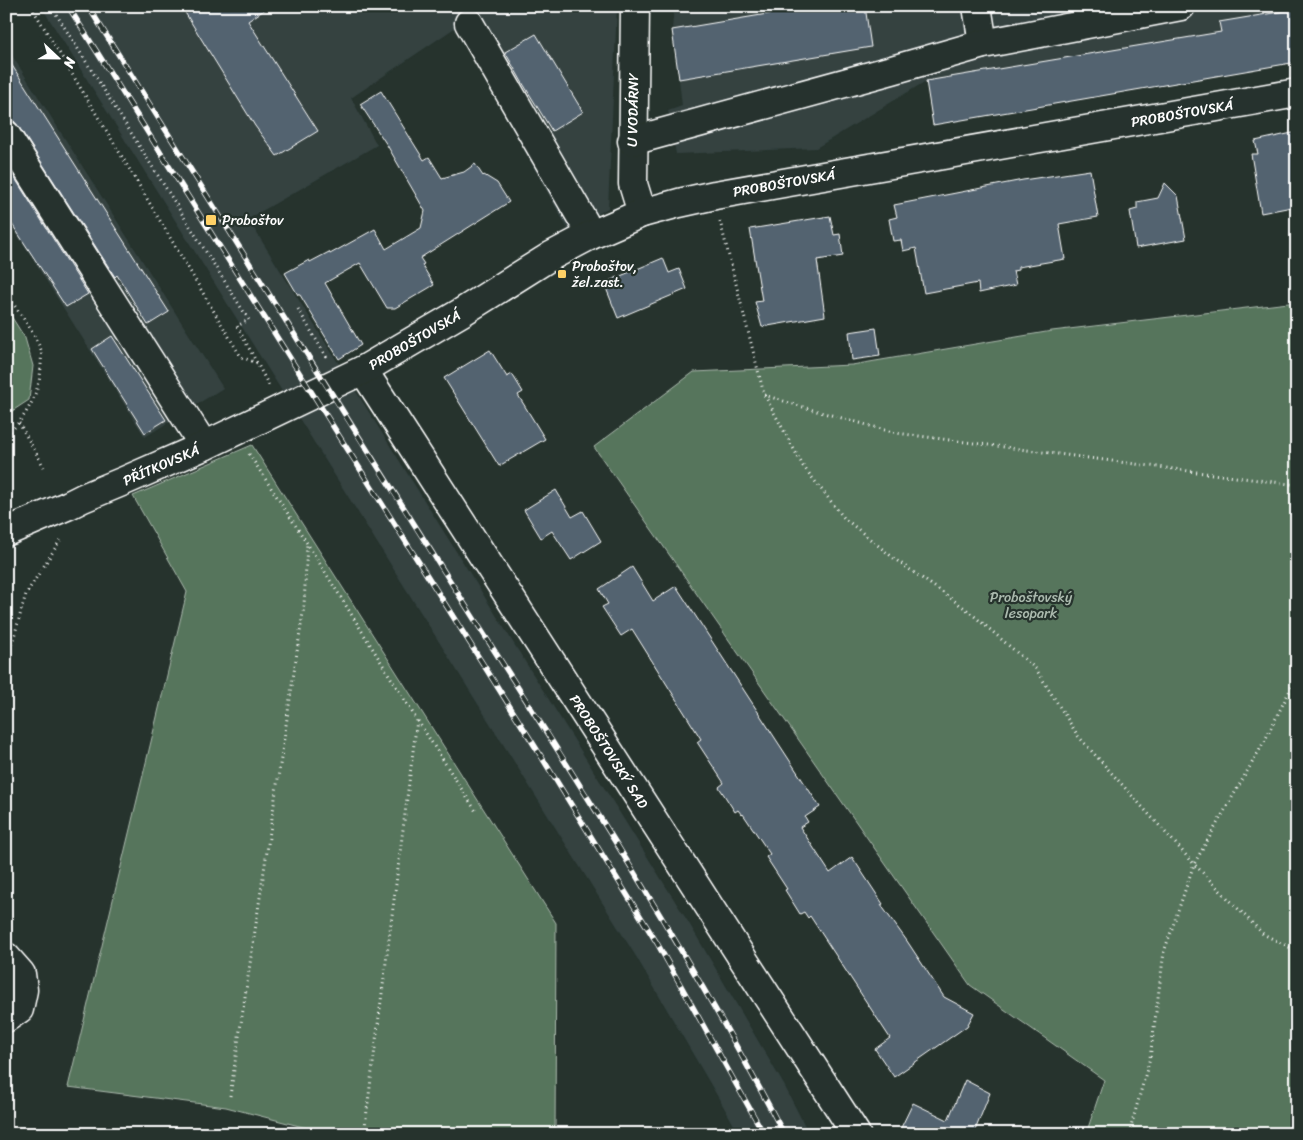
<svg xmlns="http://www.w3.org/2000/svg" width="1303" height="1140" viewBox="0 0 1303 1140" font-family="Sriracha,sans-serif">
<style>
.built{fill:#344241}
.green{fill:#57745c;stroke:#abbaae}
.building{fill:#536470;stroke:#fff}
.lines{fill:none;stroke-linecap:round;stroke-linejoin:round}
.minor-casing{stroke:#fff;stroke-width:31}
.path{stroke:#fff;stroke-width:3;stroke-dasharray:1 4;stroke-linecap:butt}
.minor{stroke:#26332d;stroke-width:28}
.rail-casing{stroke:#fff;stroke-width:5.5}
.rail{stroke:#26332d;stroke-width:4;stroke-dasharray:11;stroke-linecap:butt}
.poi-dot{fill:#ffd166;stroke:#26332d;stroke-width:2}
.labels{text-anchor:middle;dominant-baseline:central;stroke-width:4.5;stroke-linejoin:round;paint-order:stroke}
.street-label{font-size:14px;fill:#fff;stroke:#26332d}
.poi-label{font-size:14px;fill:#fff;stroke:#26332d;text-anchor:start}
.park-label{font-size:14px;fill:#abbaae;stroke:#26332d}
</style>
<rect width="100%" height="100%" fill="#26332d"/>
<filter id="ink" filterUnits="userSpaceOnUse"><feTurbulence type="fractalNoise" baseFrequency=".02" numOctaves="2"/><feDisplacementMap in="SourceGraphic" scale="10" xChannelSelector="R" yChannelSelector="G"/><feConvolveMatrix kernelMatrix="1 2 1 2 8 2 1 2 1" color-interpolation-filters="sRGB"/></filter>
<g filter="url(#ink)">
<g class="built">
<polygon points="41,6 617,6 608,208 569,231 456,27 351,98 377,145 248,219 690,925 784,1085 809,1134 739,1134 729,1116 637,958"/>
<polygon points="674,6 1297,6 1297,62 933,125 926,81 816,148 676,154 672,130 668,111 682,106 679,79 672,30"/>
<polygon points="6,46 223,388 145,437 6,217"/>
</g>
<g class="green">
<polygon points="1297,302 1297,1134 1086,1134 1104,1080 970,985 594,447 694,372 852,365 1052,331"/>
<polygon points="6,308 25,338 33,366 29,400 6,415"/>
<polygon points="252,445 556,923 555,1134 330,1134 226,1107 68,1087 187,592 133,496"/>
</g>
<g class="building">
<polygon points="181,6 270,6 248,21 318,131 277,156 255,126"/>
<polygon points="815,6 865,6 871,47 679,79 672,30"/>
<polygon points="1297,9 1297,62 933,125 926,81 1221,32 1219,22"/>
<polygon points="536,34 583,112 552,131 522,82 505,52"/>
<polygon points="6,56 169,312 148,325 117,275 115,277 19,127 14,121 6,120"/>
<polygon points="381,91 424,160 429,157 442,178 464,172 475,164 483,176 484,175 497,183 509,202 420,258 424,264 422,265 434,285 395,308 387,308 360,263 325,283 361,345 339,359 300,295 298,295 285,273 309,260 310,262 329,252 330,254 375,229 386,249 421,228 425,211 387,145 360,104"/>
<polygon points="1297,132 1297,206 1261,213 1251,154 1258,154 1255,141"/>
<polygon points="6,164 88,294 66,307 6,215"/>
<polygon points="1090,170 1098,217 1059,224 1065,259 1018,267 1018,270 1013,271 1016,285 979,293 978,283 924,293 916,248 903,251 901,240 893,241 889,219 897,217 894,205 1023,180"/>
<polygon points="1165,183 1178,196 1186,239 1136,248 1130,211 1137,209 1137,202 1158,198"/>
<polygon points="830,216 834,235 840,234 843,256 817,260 825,316 762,327 755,302 762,301 750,229"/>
<polygon points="663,258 669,273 679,269 687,289 618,318 604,283"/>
<polygon points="876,328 880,356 852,360 849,332"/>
<polygon points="112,336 166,420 145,433 92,349"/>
<polygon points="490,350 507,377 512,374 523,392 518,395 545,439 499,466 444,378"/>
<polygon points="556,490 572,517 583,511 601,541 571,560 552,531 541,538 524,510"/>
<polygon points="632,567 653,601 676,586 820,807 805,817 808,822 800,827 830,873 852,857 883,904 881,905 907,941 944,997 974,1013 967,1026 894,1077 875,1049 890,1038 810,916 808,918 804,912 800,914 785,890 787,889 766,857 770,854 743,814 742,815 738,810 735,812 719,787 724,783 697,742 701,739 632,629 621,636 602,607 608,604 599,589"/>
<polygon points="965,1080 990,1093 974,1133 975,1134 898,1134 913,1103 948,1120"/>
</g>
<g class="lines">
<g class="minor-casing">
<g id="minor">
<polyline points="635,6 633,184 642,213"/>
<polyline points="977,6 983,44"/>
<polyline points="469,23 584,222 589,236"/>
<polyline points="6,135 204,446"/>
<polyline points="632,141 892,70 983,44 1181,6"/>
<path id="s1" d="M363,370L856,1134"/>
<path id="s2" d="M6,532L69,505L83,498L124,481L204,446L363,370L462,312L551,256L589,236L642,213L679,203L715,195L1297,93"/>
<polyline points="6,957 21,974 23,990 19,1009 6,1018"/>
</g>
</g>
<g class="path">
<polyline points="31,6 121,155 241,357 257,363 269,386"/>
<polyline points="51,6 249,320 237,326 257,363"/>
<polyline points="720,221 764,394 803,466 844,518 896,560 966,609 1036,669 1078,736 1194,864 1263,934 1297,951"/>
<path d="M6,294C19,312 33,330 41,350C42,355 41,361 41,366C40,392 27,416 8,434L6,435"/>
<polyline points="298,309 327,358"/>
<polyline points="764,395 813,410 896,433 1297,485"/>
<polyline points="19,423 44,467"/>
<polyline points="249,454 307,543 417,720 364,1134"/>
<polyline points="6,652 12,644 26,594 61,539"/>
<polyline points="418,721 477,813"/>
<polyline points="230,1096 304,606 307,543"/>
<polyline points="1129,1134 1150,1058 1164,952 1194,864 1264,742 1297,676"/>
</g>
<use href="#minor" class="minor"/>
<g class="rail-casing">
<g id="rail">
<polyline points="68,6 536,748 657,943 764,1134"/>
<path d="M88,6C213,205 338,405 464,603C575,777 688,951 784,1134"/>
</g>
</g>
<use href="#rail" class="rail"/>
</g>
</g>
<g class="poi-dot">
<rect x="205" y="214" width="12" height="12" rx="2.5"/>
<rect x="557" y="269" width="10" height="10" rx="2.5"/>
</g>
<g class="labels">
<g class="street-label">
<text transform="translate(633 110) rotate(-89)">U VODÁRNY</text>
<text stroke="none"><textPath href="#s2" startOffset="1262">PROBOŠTOVSKÁ</textPath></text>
<text stroke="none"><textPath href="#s2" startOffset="858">PROBOŠTOVSKÁ</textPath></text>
<text stroke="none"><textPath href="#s2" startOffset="452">PROBOŠTOVSKÁ</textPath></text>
<text stroke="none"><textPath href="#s2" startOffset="169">PŘÍTKOVSKÁ</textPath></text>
<text stroke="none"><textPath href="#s1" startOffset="454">PROBOŠTOVSKÝ SAD</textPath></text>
</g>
<g class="poi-label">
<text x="222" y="220">Proboštov</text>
<text x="572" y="266">Proboštov,<tspan x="572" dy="16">žel.zast.</tspan></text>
</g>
<g class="park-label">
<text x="1031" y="597">Proboštovský<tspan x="1031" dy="16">lesopark</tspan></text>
</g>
</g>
<rect width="1303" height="1140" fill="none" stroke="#26332d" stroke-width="25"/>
<rect x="12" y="12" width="1278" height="1115" fill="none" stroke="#fff" stroke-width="2" filter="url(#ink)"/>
<g transform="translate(58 58) rotate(112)" stroke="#26332d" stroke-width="4" paint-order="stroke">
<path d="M0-4L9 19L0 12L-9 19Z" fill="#ffffff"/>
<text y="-8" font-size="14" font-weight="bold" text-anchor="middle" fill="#ffffff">N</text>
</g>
</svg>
